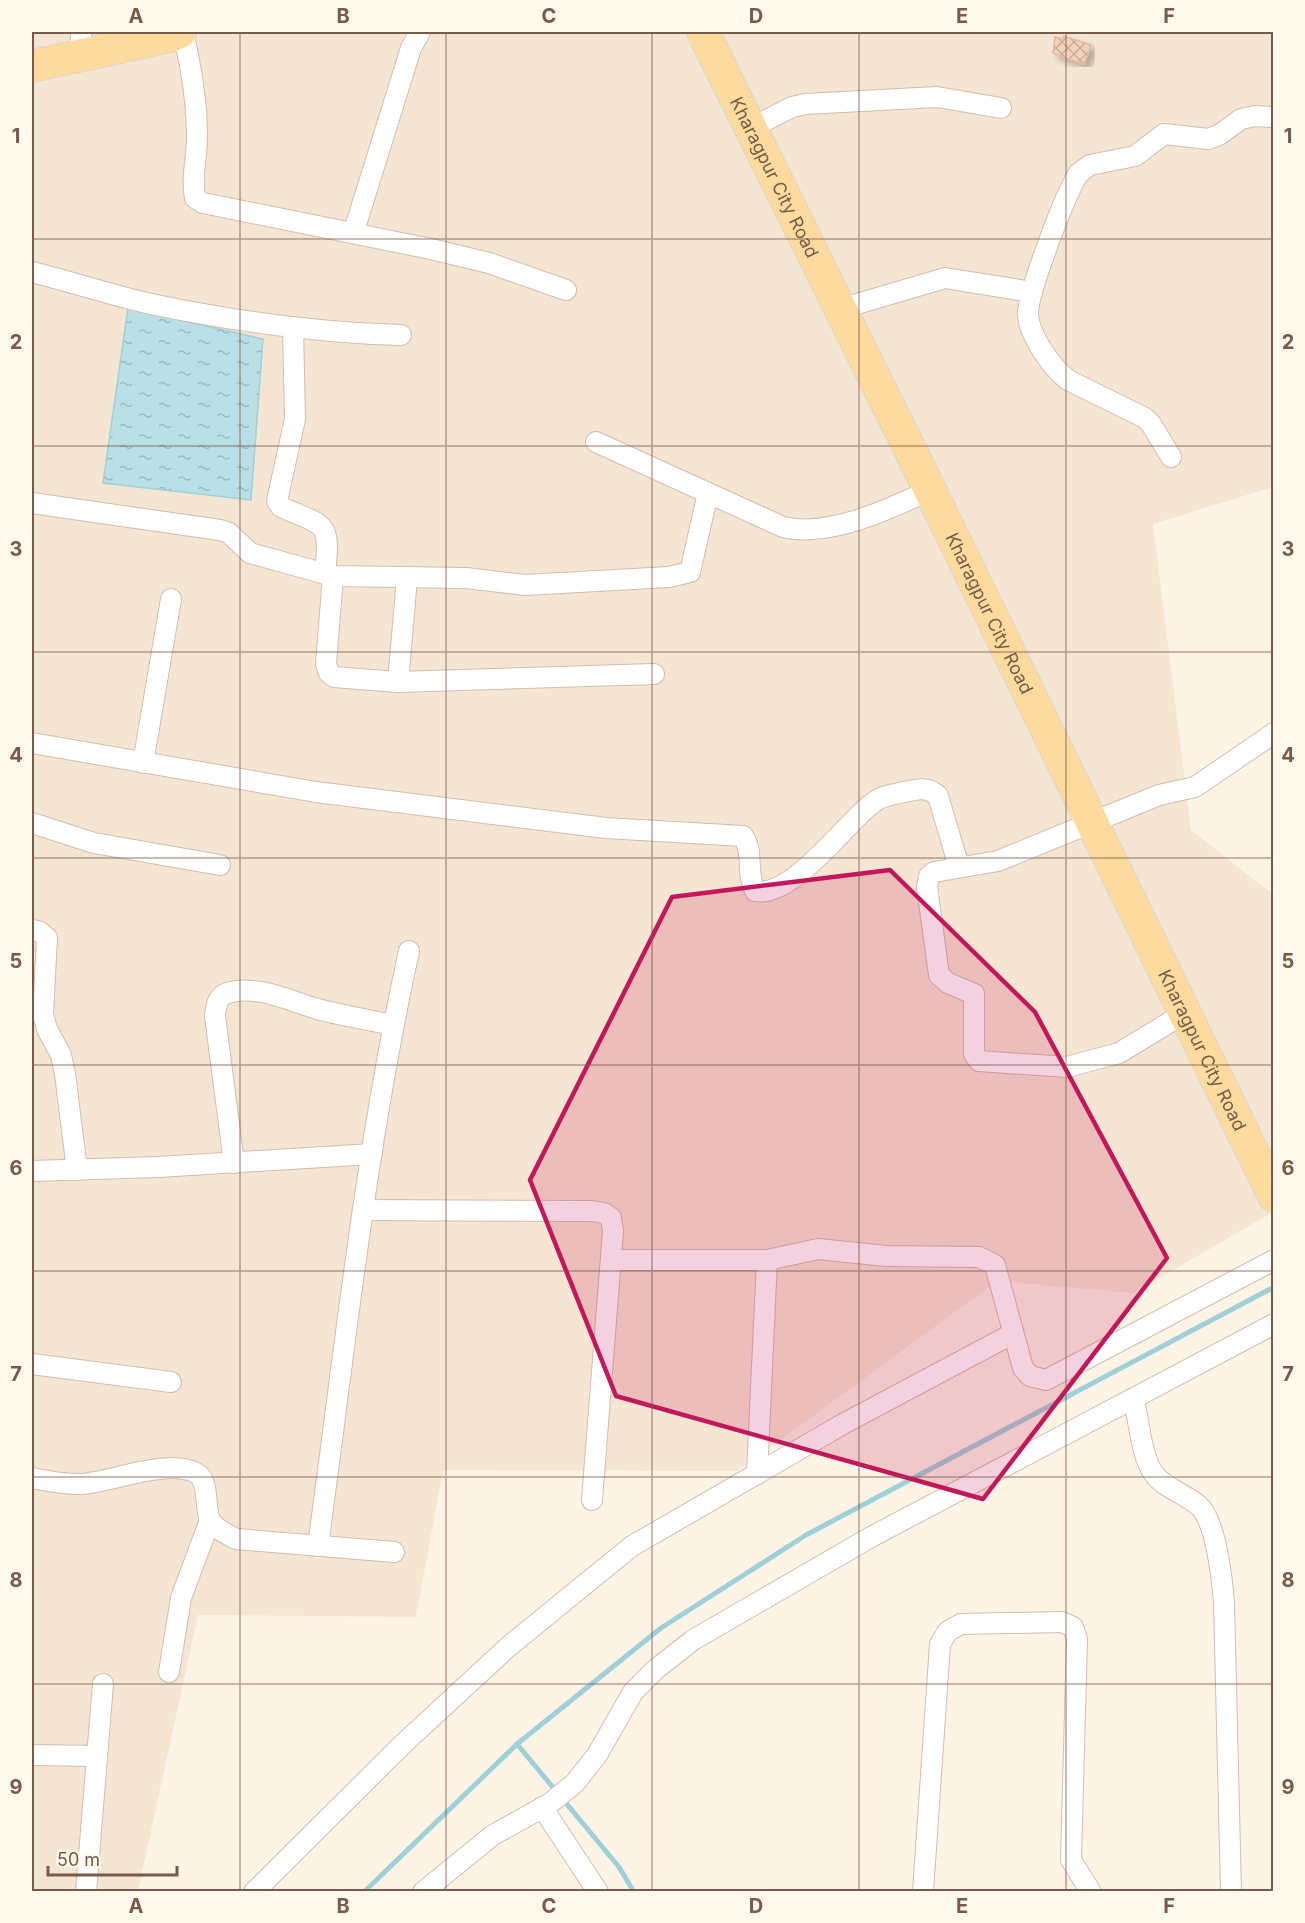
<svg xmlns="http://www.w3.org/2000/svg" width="1305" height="1923" viewBox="0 0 1305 1923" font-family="Inter,sans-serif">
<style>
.residential{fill:#f5e6d4}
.water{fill:url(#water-ripples);stroke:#9fd0da;stroke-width:1.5}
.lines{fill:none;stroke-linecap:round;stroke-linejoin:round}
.stream{stroke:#9fd0da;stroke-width:5}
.building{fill:url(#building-cross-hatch);stroke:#e6b99c;stroke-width:1.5;filter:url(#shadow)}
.street-casing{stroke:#d1beae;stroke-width:22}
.primary-casing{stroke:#dcd4d0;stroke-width:34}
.street{stroke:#fff;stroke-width:20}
.primary{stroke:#fdda9d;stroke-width:32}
.marked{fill:#c2185b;fill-opacity:0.2;stroke:#c2185b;stroke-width:4.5;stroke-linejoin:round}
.grid{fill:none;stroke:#775a49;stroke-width:1.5;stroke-opacity:0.55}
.labels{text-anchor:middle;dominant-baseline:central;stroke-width:4.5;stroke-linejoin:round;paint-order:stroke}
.street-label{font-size:18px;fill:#775a49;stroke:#fff8ed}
.neatline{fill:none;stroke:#775a49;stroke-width:2}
.grid-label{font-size:20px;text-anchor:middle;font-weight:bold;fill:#775a49}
</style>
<defs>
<pattern id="water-ripples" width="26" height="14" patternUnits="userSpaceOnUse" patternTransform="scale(1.5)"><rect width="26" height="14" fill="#b9e0e7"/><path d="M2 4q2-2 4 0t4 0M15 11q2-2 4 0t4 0" fill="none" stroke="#9bb9bd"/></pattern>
<pattern id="building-cross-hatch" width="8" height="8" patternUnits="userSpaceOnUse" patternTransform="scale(1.5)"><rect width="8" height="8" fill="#f3d3bc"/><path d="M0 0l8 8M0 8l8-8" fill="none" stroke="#caae9b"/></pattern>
<filter id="shadow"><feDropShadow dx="5.5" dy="5.5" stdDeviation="3" flood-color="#0004"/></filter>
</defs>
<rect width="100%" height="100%" fill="#fdf4e6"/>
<polygon class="residential" points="32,32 1273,32 1273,487 1153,524 1191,830 1273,894 1273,1212 1134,1293 997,1281 738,1471 443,1470 416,1617 198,1615 138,1891 32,1892"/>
<polygon class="water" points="128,308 263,339 251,500 103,483"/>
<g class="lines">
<g class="stream">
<polyline points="517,1744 619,1867 634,1892"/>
<polyline points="364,1892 517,1744 661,1628 806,1535 1274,1287"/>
</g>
</g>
<polygon class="building" points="1064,36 1091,45 1084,64 1053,53 1055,37 1063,39"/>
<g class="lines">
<g class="street-casing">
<g id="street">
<path d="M183,32C191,66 197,102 197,137C197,157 191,178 195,198L203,203L431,249L489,263L566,290"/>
<polyline points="81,55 81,32"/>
<polyline points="751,128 792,107 805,104 937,97 1001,108"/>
<polyline points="354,231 411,48 420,32"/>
<path d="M32,272C72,282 111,295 151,304C233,321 317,333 401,335"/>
<polyline points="840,309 945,278 1032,292"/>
<path d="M293,327L295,419L277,501L281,507C325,527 331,519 325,574"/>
<path d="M596,442L783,527C828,538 890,509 930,490"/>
<path d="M1171,457L1151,424L1145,418L1068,380C1052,368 1029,335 1028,315C1027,294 1066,192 1079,173L1090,165L1135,156L1164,134L1208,139L1219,135L1241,119L1255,116L1274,117"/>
<polyline points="32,503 220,530 229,533 250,553 333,576 466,578 525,585 669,577 690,572 708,493"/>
<polyline points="333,576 326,664 329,673 334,677 398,682 654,674"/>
<polyline points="398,682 407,578"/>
<path d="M32,743L316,792L606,828L743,836C754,852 746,874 755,891C792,899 846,822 874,802C883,795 897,794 909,791C921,789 928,787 938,796L959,867"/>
<polyline points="143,763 171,599"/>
<polyline points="32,823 94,843 220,865"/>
<polyline points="32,930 40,932 47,938 43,1014 47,1029 61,1055 65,1074 77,1170"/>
<polyline points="1185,1013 1119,1053 1067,1067 979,1061 974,1054 974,994 948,983 939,975 927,887 929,876 934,872 998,861 1159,795 1195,787 1274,733"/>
<path d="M234,1163L215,1016C216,1004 218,994 231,992C260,985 294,1003 321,1010C345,1016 369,1020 393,1025"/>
<polyline points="32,1171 158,1167 372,1154"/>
<polyline points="364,1210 592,1211 604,1213 611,1218 613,1231 592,1500"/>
<polyline points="611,1260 767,1260 818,1249 886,1256 979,1257 995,1265 1023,1368 1030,1376 1046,1380 1274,1260"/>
<polyline points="32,1364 171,1382"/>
<path d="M1134,1399C1138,1418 1142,1459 1154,1474C1165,1489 1186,1494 1199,1506C1216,1521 1222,1579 1224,1602L1231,1892"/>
<polyline points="757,1474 767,1260"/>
<path d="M32,1478C48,1481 65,1485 82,1484C111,1482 169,1458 196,1473C210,1480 204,1507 210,1520C215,1529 227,1534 236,1539L394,1552"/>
<path d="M318,1546C345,1347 366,1147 409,951"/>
<polyline points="169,1672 181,1598 210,1520"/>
<polyline points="32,1755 96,1756"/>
<polyline points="542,1807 598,1892"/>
<polyline points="86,1892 103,1684"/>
<polyline points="254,1892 403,1744 508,1647 632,1546 843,1424 1012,1334"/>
<polyline points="423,1892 493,1835 549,1804 575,1783 597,1755 633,1692 656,1669 693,1640 871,1537 1274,1324"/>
<polyline points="923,1892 940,1644 948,1631 961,1624 1062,1622 1073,1627 1077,1639 1071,1860 1091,1892"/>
</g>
</g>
<g class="primary-casing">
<g id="primary">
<path id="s1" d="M703,32L930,490L1274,1196"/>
<polyline points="32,66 171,36 180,32"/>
</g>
</g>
<use href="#street" class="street"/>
<use href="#primary" class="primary"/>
</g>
<path class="marked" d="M890,870L1035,1012L1167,1258L983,1499L616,1396L530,1180L672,897Z"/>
<path class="grid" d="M240,32V1892M446,32V1892M652,32V1892M859,32V1892M1066,32V1892M32,239H1274M32,446H1274M32,652H1274M32,858H1274M32,1065H1274M32,1271H1274M32,1477H1274M32,1684H1274"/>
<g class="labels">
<g class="street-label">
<text stroke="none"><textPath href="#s1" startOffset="162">Kharagpur City Road</textPath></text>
<text stroke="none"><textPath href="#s1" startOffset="648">Kharagpur City Road</textPath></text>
<text stroke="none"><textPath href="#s1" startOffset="1134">Kharagpur City Road</textPath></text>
</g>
</g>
<rect width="1305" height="1923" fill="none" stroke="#fff8ed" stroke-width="66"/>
<path d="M48 1866v9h129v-9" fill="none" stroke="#775a49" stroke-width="3"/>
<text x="57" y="1866" font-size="18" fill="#775a49" stroke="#fff8ed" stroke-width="4.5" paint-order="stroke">50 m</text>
<rect x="33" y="33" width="1239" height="1857" class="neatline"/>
<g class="grid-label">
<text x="136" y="23">A</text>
<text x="343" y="23">B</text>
<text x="549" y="23">C</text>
<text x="756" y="23">D</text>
<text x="962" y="23">E</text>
<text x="1169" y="23">F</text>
<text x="16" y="143">1</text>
<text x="1288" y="143">1</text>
<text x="16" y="349">2</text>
<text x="1288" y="349">2</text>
<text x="16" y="556">3</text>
<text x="1288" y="556">3</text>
<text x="16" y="762">4</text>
<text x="1288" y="762">4</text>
<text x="16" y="968">5</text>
<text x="1288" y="968">5</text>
<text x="16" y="1175">6</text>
<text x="1288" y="1175">6</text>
<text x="16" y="1381">7</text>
<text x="1288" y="1381">7</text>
<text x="16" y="1587">8</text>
<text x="1288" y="1587">8</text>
<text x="16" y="1794">9</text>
<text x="1288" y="1794">9</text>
<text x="136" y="1913">A</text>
<text x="343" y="1913">B</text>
<text x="549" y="1913">C</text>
<text x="756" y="1913">D</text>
<text x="962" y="1913">E</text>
<text x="1169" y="1913">F</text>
</g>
</svg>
